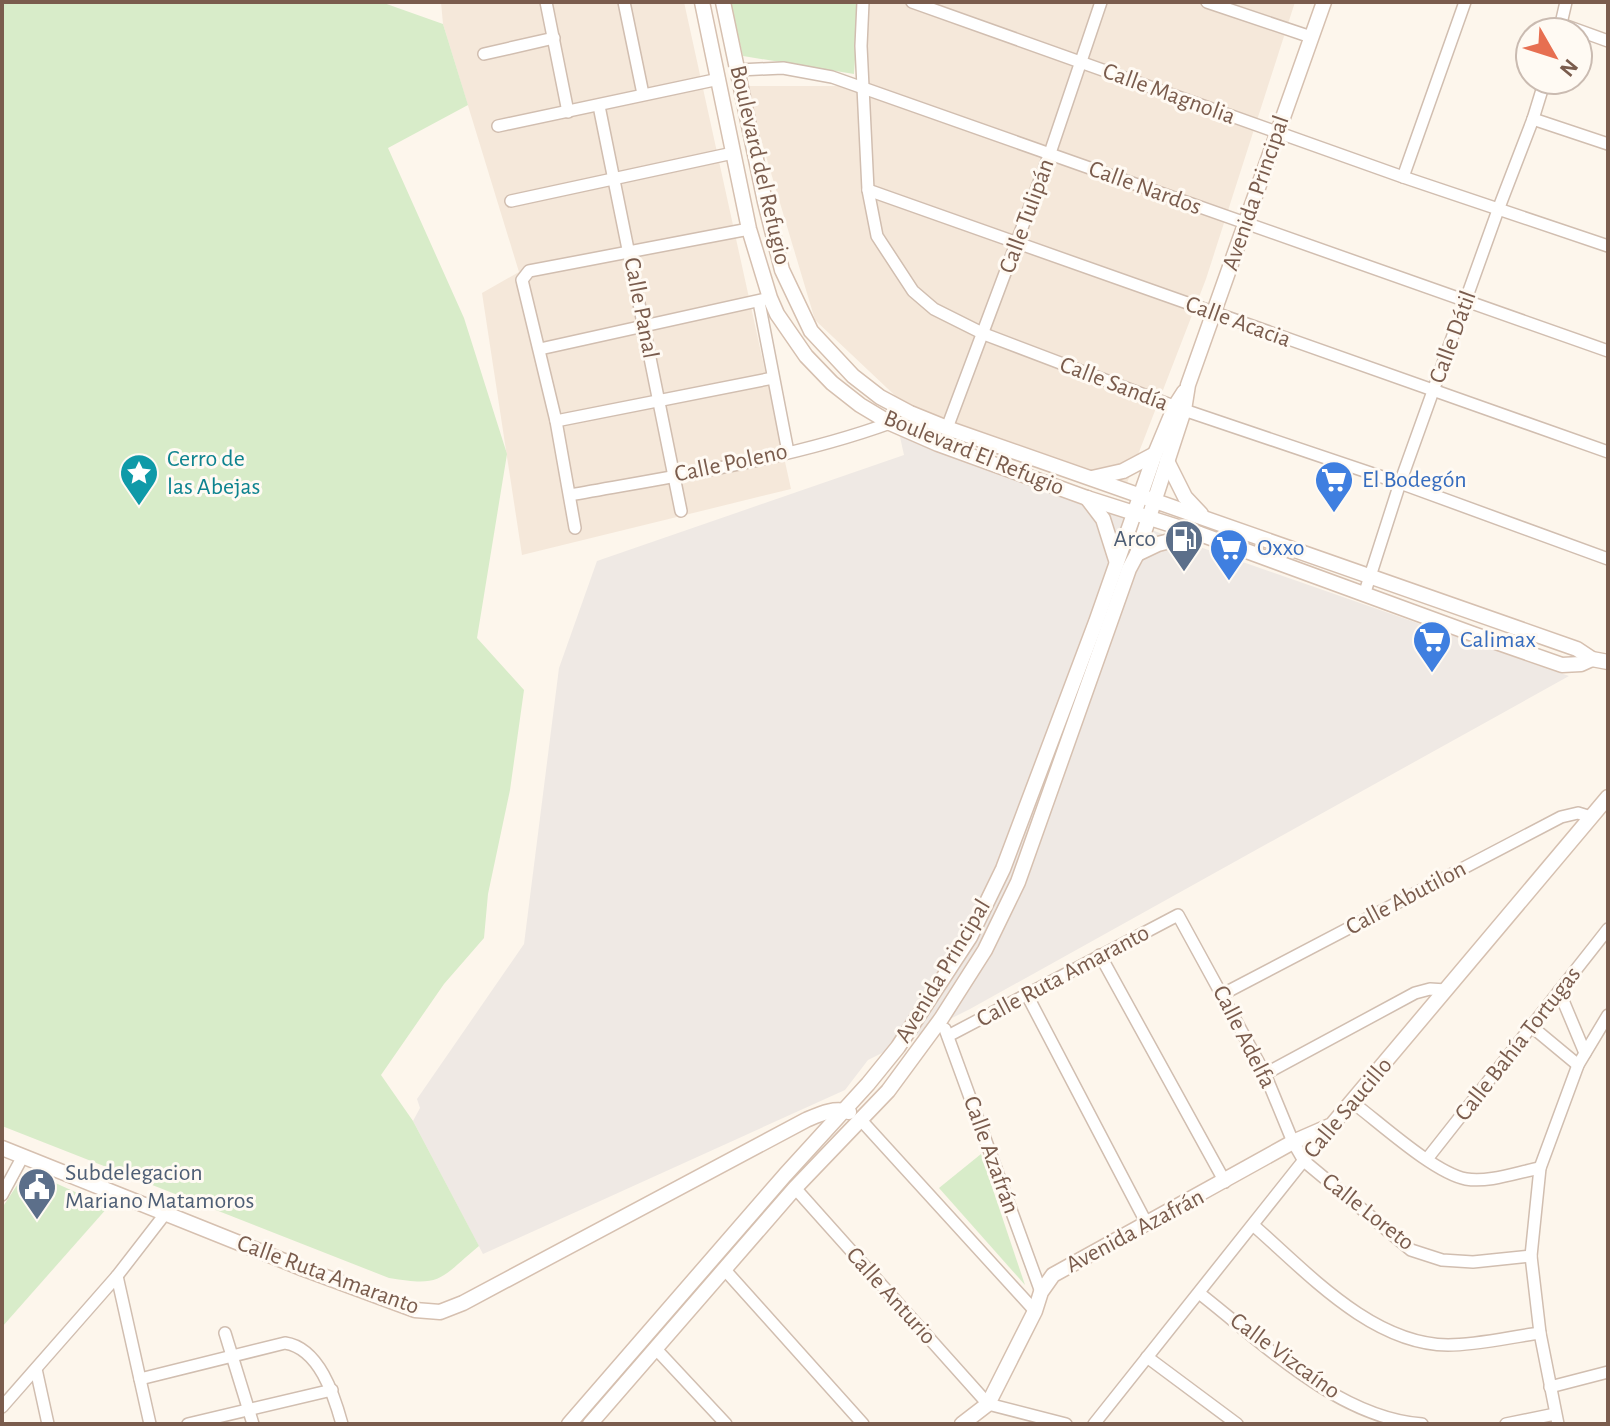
<svg xmlns="http://www.w3.org/2000/svg" width="1610" height="1426" viewBox="0 0 1610 1426" font-family="'Alegreya Sans',sans-serif">
<style>
.residential{fill:#f5e8da}
.industrial{fill:#efe9e4}
.green{fill:#d8ecc9}
.lines{fill:none;stroke-linecap:round;stroke-linejoin:round}
.street-casing{stroke:#d1beb0;stroke-width:14}
.secondary-casing{stroke:#d6c0b0;stroke-width:17}
.street{stroke:#fff;stroke-width:11}
.secondary{stroke:#fff;stroke-width:14}
.labels{text-anchor:middle;dominant-baseline:central;stroke-width:6;stroke-linejoin:round;paint-order:stroke}
.street-label{font-size:24px;fill:#7a5c4d;stroke:#fffaf3}
.culture-label{font-size:24px;fill:#0d838f;stroke:#fffaf3;text-anchor:start}
.shop-label{font-size:24px;fill:#366cbe;stroke:#fffaf3;text-anchor:start}
.service-label{font-size:24px;fill:#4e5e75;stroke:#fffaf3;text-anchor:end}
</style>
<rect width="100%" height="100%" fill="#fdf6ec"/>
<g class="residential">
<polygon points="441,2 684,2 791,489 522,555 482,293 519,272 443,24"/>
<polygon points="867,2 1295,2 1206,279 1127,483 905,405 815,320 745,86 859,86"/>
</g>
<polygon class="industrial" points="896,419 1157,532 1569,676 970,1009 868,1060 845,1090 483,1254 413,1121 420,1108 417,1099 524,944 559,668 597,561 904,455"/>
<g class="green">
<path d="M2,2H381L443,24L468,105L388,148L464,318L507,454L477,638L524,690L510,790L488,894L484,938L444,984L381,1075L413,1121L479,1246C439,1279 443,1287 389,1278L2,1126Z"/>
<polygon points="730,2 859,2 854,74 743,56"/>
<polygon points="981,1154 1025,1285 939,1188"/>
<polygon points="27,1170 108,1207 2,1327 2,1208"/>
</g>
<g class="lines">
<g class="street-casing">
<g id="street">
<polyline points="546,2 568,112"/>
<polyline points="624,2 643,94"/>
<polyline points="863,2 861,46 868,190 877,236 913,291 934,309 984,334 1184,410 1400,483 1608,559"/>
<polyline points="912,2 1403,177 1608,246"/>
<polyline points="1207,2 1311,37"/>
<polyline points="1561,24 1608,41"/>
<polyline points="1559,32 1566,2"/>
<polyline points="484,54 554,38"/>
<polyline points="739,70 783,68 832,77 1608,351"/>
<polyline points="599,106 681,511"/>
<polyline points="1533,119 1608,144"/>
<polyline points="498,126 719,79"/>
<polyline points="1403,177 1465,2"/>
<polyline points="868,190 1608,452"/>
<polyline points="511,201 733,153"/>
<polyline points="759,302 788,452"/>
<polyline points="540,349 770,298"/>
<polyline points="556,421 773,378"/>
<polyline points="947,428 1050,153 1101,2"/>
<path d="M570,495C674,476 791,459 890,423"/>
<polyline points="575,528 556,421 522,280 529,271 749,229"/>
<polyline points="1364,595 1400,483 1498,210 1533,119 1545,80"/>
<polyline points="1100,955 1225,1182"/>
<polyline points="1559,991 1585,1053"/>
<polyline points="1223,994 1561,817 1578,813 1591,817"/>
<polyline points="1027,995 1147,1224"/>
<polyline points="1531,1026 1578,1065"/>
<polyline points="945,1029 1041,1292"/>
<polyline points="948,1036 1178,915 1265,1074 1293,1142 1304,1161 1411,1250 1442,1260 1473,1262 1531,1256"/>
<polyline points="1265,1074 1415,993 1430,989 1446,990"/>
<path d="M1352,1102C1379,1122 1434,1173 1466,1179C1489,1183 1518,1172 1540,1168"/>
<polyline points="860,1119 1035,1311"/>
<polyline points="1427,1159 1608,929"/>
<polyline points="795,1188 988,1404 1066,1424"/>
<polyline points="2,1195 23,1156"/>
<path d="M1253,1225C1307,1272 1371,1344 1448,1345C1478,1345 1510,1337 1540,1333"/>
<polyline points="725,1270 863,1424"/>
<polyline points="117,1276 150,1424"/>
<path d="M1199,1293C1262,1342 1338,1418 1422,1424"/>
<polyline points="225,1333 253,1424"/>
<polyline points="656,1349 726,1424"/>
<polyline points="1147,1357 1237,1424"/>
<polyline points="36,1369 48,1424"/>
<path d="M140,1379L285,1343C319,1348 334,1395 342,1424"/>
<polyline points="1550,1387 1608,1372"/>
<polyline points="2,1407 117,1276 165,1214"/>
<polyline points="188,1424 332,1390"/>
<polyline points="1094,1424 1331,1126"/>
<polyline points="1506,1424 1555,1414"/>
<polyline points="1558,1424 1540,1333 1531,1256 1540,1168 1578,1065 1608,1015"/>
</g>
</g>
<g class="secondary-casing">
<g id="secondary">
<polyline points="702,2 749,229 770,298 777,314 806,356 832,383 860,405 890,423 938,444 1087,498 1200,534 1473,634 1562,665 1581,664 1592,659"/>
<polyline points="723,2 765,202 782,270 811,331 853,376 880,397 910,413 947,428 1577,649 1592,659 1608,662"/>
<polyline points="1167,461 1185,497 1201,514"/>
<polyline points="1092,478 1123,471 1155,454"/>
<polyline points="1087,498 1103,519 1116,560"/>
<polyline points="1137,554 1158,544 1197,534"/>
<path d="M2,1148L304,1269L415,1310L440,1312L463,1303L806,1120C820,1114 834,1107 849,1112"/>
<polyline points="569,1424 785,1175 868,1084 898,1047 970,937 1003,869 1096,622 1155,454 1175,406 1184,392"/>
<polyline points="590,1424 795,1188 888,1091 941,1019 985,950 1018,882 1129,569 1137,554 1184,410 1188,385 1324,2"/>
<polyline points="962,1424 988,1404 1035,1311 1041,1292 1053,1275 1293,1142 1332,1125 1608,797"/>
</g>
</g>
<use href="#street" class="street"/>
<use href="#secondary" class="secondary"/>
</g>
<defs>
<g id="sight-pin" transform="scale(2)"><path d="M0 17L-7.5 6A9.5 9.5 0 1 1 7.5 6Z" fill="#0f9aa8" stroke="#fffaf3"/><path d="M0-6L1.8-2.2L6-1.7L2.9 1.2L3.7 5.4L0 3.3L-3.7 5.4L-2.9 1.2L-6-1.7L-1.8-2.2Z" fill="#fff"/></g>
<g id="supermarket-pin" transform="scale(2)"><path d="M0 17L-7.5 6A9.5 9.5 0 1 1 7.5 6Z" fill="#3f7fe0" stroke="#fffaf3"/><path d="M-6-5.5h2.5l.6 2H6L4.5 2H-2.5L-4.4-4H-6ZM-1.5 3.2a1.3 1.3 0 1 0 .1 0ZM3 3.2a1.3 1.3 0 1 0 .1 0Z" fill="#fff"/></g>
<g id="fuel-pin" transform="scale(2)"><path d="M0 17L-7.5 6A9.5 9.5 0 1 1 7.5 6Z" fill="#5c6f8a" stroke="#fffaf3"/><path d="M-5.5-6h7V0h2V4h1.3V-2.5L3-4.5l.8-.8L6-3V5H2.5V1h-1V6h-7ZM-4.2-4.7v3.2H.2V-4.7Z" fill="#fff"/></g>
<g id="civic-pin" transform="scale(2)"><path d="M0 17L-7.5 6A9.5 9.5 0 1 1 7.5 6Z" fill="#5c6f8a" stroke="#fffaf3"/><path d="M-.6-6.5H3V-4.5H.6V-3L4-1V1h2V6H-6V1h2V-1L-.6-3ZM-1.2 2.5V6h2.4V2.5Z" fill="#fff"/></g>
</defs>
<g fill-rule="evenodd">
<use href="#sight-pin" x="139" y="473"/>
<use href="#supermarket-pin" x="1334" y="480"/>
<use href="#fuel-pin" x="1184" y="539"/>
<use href="#supermarket-pin" x="1229" y="548"/>
<use href="#supermarket-pin" x="1432" y="640"/>
<use href="#civic-pin" x="37" y="1187"/>
</g>
<g class="labels">
<g class="street-label">
<text transform="translate(1169 94) rotate(20)">Calle Magnolia</text>
<text transform="translate(760 165) rotate(77)">Boulevard del Refugio</text>
<text transform="translate(1145 188) rotate(20)">Calle Nardos</text>
<text transform="translate(1256 193) rotate(-71)">Avenida Principal</text>
<text transform="translate(1027 216) rotate(-70)">Calle Tulipán</text>
<text transform="translate(641 308) rotate(79)">Calle Panal</text>
<text transform="translate(1238 322) rotate(20)">Calle Acacia</text>
<text transform="translate(1453 337) rotate(-70)">Calle Dátil</text>
<text transform="translate(1114 384) rotate(21)">Calle Sandía</text>
<text transform="translate(974 453) rotate(22)">Boulevard El Refugio</text>
<text transform="translate(731 463) rotate(-12)">Calle Poleno</text>
<text transform="translate(1406 898) rotate(-28)">Calle Abutilon</text>
<text transform="translate(943 971) rotate(-59)">Avenida Principal</text>
<text transform="translate(1063 976) rotate(-28)">Calle Ruta Amaranto</text>
<text transform="translate(1244 1037) rotate(63)">Calle Adelfa</text>
<text transform="translate(1518 1044) rotate(-52)">Calle Bahía Tortugas</text>
<text transform="translate(1348 1108) rotate(-50)">Calle Saucillo</text>
<text transform="translate(991 1155) rotate(70)">Calle Azafrán</text>
<text transform="translate(1368 1212) rotate(38)">Calle Loreto</text>
<text transform="translate(1135 1231) rotate(-28)">Avenida Azafrán</text>
<text transform="translate(328 1275) rotate(20)">Calle Ruta Amaranto</text>
<text transform="translate(891 1296) rotate(48)">Calle Anturio</text>
<text transform="translate(1285 1356) rotate(36)">Calle Vizcaíno</text>
</g>
<g class="culture-label">
<text x="167" y="459">Cerro de<tspan x="167" dy="28">las Abejas</tspan></text>
</g>
<g class="shop-label">
<text x="1362" y="480">El Bodegón</text>
<text x="1257" y="548">Oxxo</text>
<text x="1460" y="640">Calimax</text>
</g>
<g class="service-label">
<text x="1156" y="539">Arco</text>
<text x="65" y="1173" text-anchor="start">Subdelegacion<tspan x="65" dy="28">Mariano Matamoros</tspan></text>
</g>
</g>
<rect width="1610" height="1426" fill="none" stroke="#7a5c4d" stroke-width="8"/>
<g transform="translate(1554 56) rotate(129)"><circle r="38" fill="#fffaf3" stroke="#cabbb1" stroke-width="2"/>
<path d="M0-6L14 30L0 20L-14 30Z" fill="#e76f51"/>
<text y="-12" font-size="22" font-weight="bold" text-anchor="middle" fill="#7a5c4d">N</text>
</g>
</svg>
